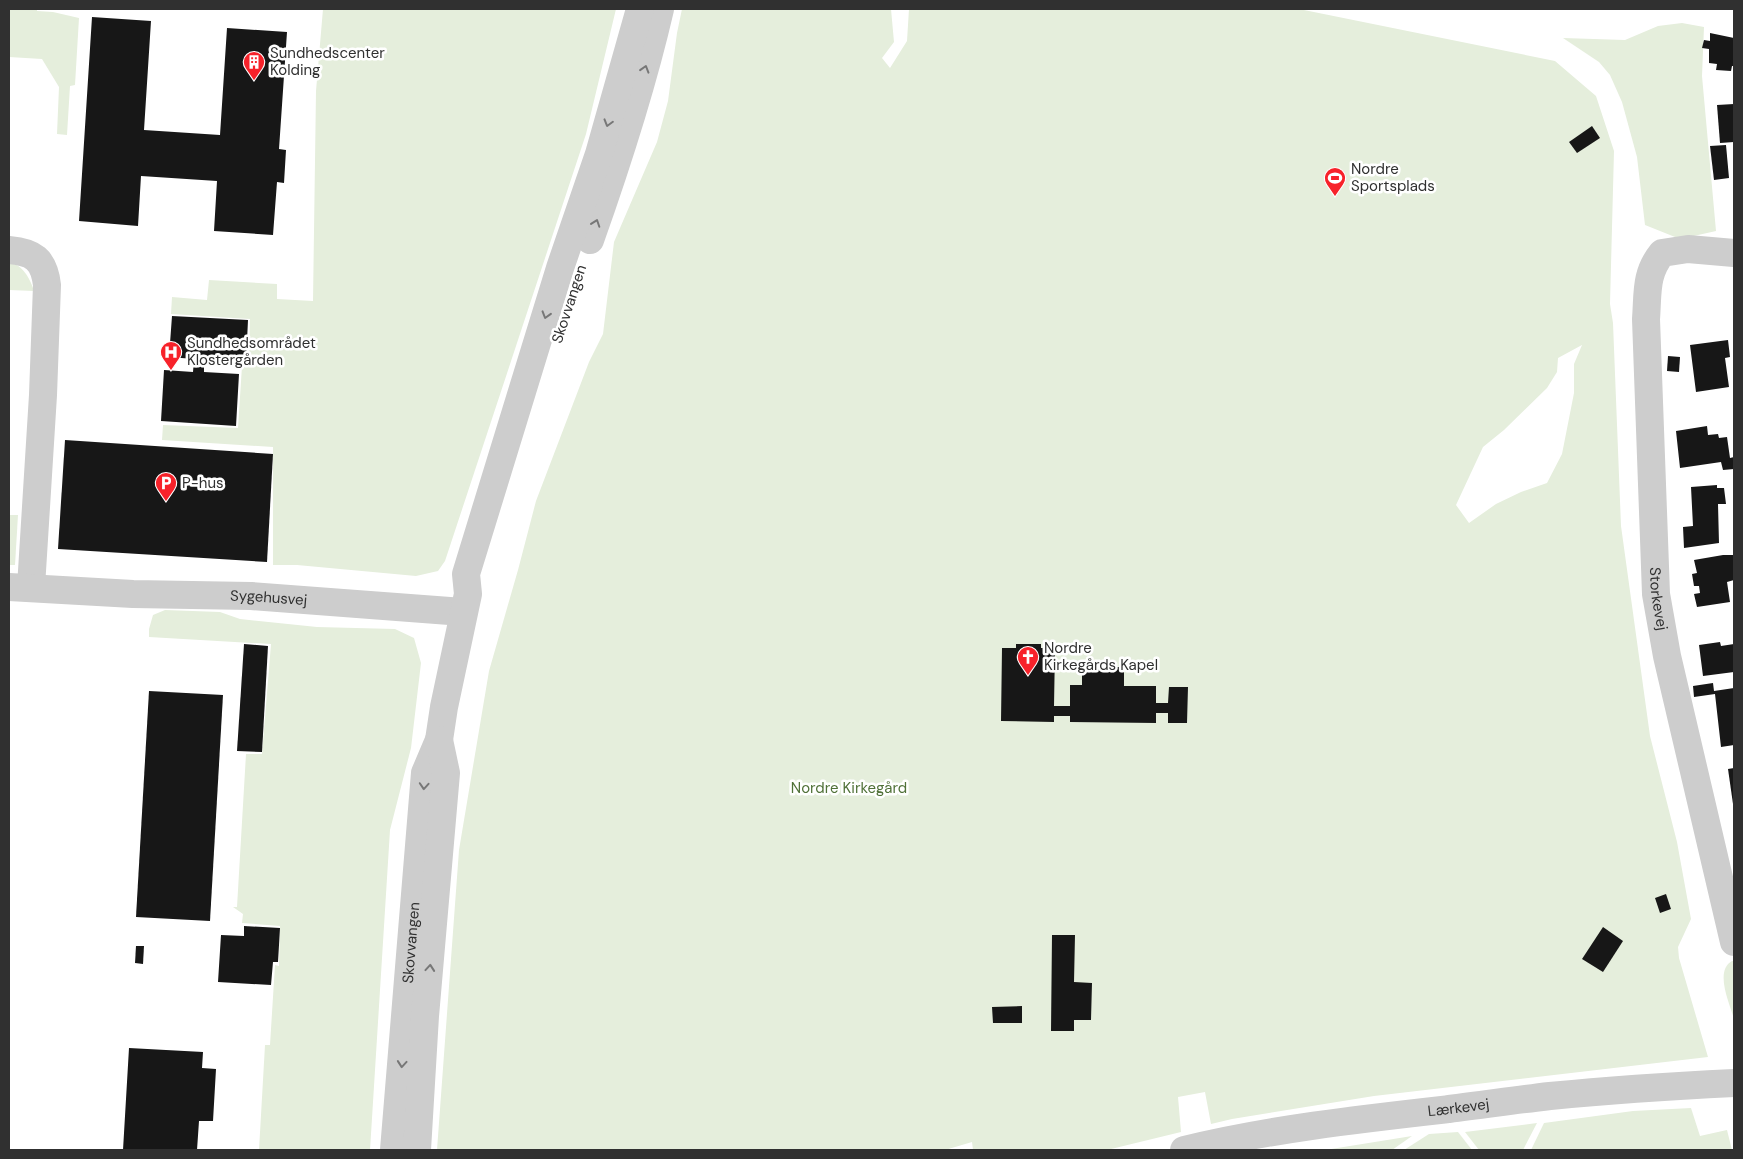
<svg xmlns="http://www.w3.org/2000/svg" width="1743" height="1159" viewBox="0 0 1743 1159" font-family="'DM Sans',sans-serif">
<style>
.green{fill:#e5eedc;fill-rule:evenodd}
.building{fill:#171717}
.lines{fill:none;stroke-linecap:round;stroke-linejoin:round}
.minor{stroke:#cdcdcd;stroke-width:28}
.oneway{stroke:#777}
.labels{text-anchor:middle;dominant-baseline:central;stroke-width:5;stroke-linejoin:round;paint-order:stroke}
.poi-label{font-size:15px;fill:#303030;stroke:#fff;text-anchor:start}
.street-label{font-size:15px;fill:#303030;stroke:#fff}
.park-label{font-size:15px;fill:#507138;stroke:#fff}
</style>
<rect width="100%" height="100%" fill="#fff"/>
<g class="green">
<polygon points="9,9 37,9 37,11 53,12 79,18 75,85 70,86 67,135 57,134 59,87 42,59 9,57"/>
<polygon points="323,9 616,9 586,134 445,561 438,571 416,576 297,565 273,565 273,447 162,440 163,425 238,428 242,366 249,365 250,319 171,314 172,297 207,300 209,280 277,284 277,299 313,301 316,91"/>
<path d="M682,9H891L894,42L882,58L890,68L907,41L909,9H1299L1555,61L1596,96L1614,151L1610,304L1613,323L1621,526L1650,736L1677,842L1691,919L1678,947L1679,958L1708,1057L1374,1096L1232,1119L1211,1124L1205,1092L1178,1097L1181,1132L1107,1150H973L972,1142L945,1150H437L459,850L489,671L518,570L536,501L589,362L603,334L614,242L657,142L668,101L677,33ZM1582,345L1574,364V393L1562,454L1547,483L1521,492L1496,504L1469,523L1456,505L1483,447L1504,430L1547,388L1557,372L1558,358Z"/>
<polygon points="1682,23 1704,27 1702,76 1716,231 1680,239 1645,225 1637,157 1622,102 1610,75 1599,62 1563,38 1625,40 1658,26"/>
<path d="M9,263C23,264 30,279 34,291L9,290Z"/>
<polygon points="9,515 18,515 15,565 9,565"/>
<polygon points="165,610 220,612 240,619 317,627 395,629 414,638 421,663 411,748 390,830 370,1150 259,1150 265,1045 270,1045 275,965 279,966 280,926 242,923 243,914 233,907 237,907 246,754 262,754 271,644 149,637 149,629 153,615"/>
<path d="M1732,961H1734V1019C1730,1004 1714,971 1732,961Z"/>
<polygon points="1691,1108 1700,1136 1727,1130 1732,1150 1531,1150 1544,1123 1633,1111"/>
<polygon points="1537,1123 1523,1150 1479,1150 1465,1132"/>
<polygon points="1458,1132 1472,1150 1404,1150 1429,1134"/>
<polygon points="1412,1136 1392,1150 1325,1150"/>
</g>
<g class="building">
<polygon points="92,17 151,21 144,130 220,135 227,28 287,32 279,149 286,150 284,183 277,182 273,235 214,231 217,181 141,176 138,226 79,221"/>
<polygon points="1710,33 1734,38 1734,66 1732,66 1731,71 1716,70 1717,64 1709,63 1709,49 1702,48 1704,40 1710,41"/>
<polygon points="1734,104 1734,142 1720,143 1717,105"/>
<polygon points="1592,126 1600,138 1577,153 1569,142"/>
<polygon points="1726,145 1729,178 1714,180 1710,146"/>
<polygon points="172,316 248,320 246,362 204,359 204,372 239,374 236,426 161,421 164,370 193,372 194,359 169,357"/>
<polygon points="1728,340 1730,357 1725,358 1729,387 1696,392 1690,345"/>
<polygon points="1668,356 1680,357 1679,372 1667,371"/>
<polygon points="1707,426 1708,435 1718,434 1719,438 1727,437 1730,458 1734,457 1734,469 1723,470 1721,462 1680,468 1676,431"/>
<polygon points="65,440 273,454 267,562 58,549"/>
<polygon points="1717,485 1717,488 1724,488 1726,504 1718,504 1719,543 1684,548 1683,527 1693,526 1691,487"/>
<polygon points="1723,555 1734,555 1734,580 1727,582 1730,602 1697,607 1694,594 1700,593 1699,586 1694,586 1692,574 1697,573 1694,560"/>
<polygon points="1720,642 1721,646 1734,644 1734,672 1703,676 1699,645"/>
<polygon points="244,644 268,646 262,752 237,751"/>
<polygon points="1016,644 1041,644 1041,648 1055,648 1054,706 1070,706 1070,685 1082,685 1082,667 1124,667 1124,686 1156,686 1156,703 1168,703 1169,687 1188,687 1187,723 1168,723 1168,713 1156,713 1156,723 1070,722 1070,716 1054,716 1054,722 1001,721 1002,648 1016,648"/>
<polygon points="1713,683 1714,691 1734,688 1734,745 1721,747 1715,694 1694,697 1693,686"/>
<polygon points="149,691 223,695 210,921 136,917"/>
<polygon points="1734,768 1734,803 1733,804 1728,769"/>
<polygon points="1666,894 1671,909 1660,913 1655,898"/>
<polygon points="244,926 280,928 278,962 273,962 271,985 218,982 221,935 244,936"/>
<polygon points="1603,927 1623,941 1603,972 1582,959"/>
<polygon points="1052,935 1075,935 1074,982 1092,983 1091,1020 1074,1020 1074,1031 1051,1031"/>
<polygon points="136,946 144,946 143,964 135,963"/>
<polygon points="1022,1006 1022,1023 993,1023 992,1007"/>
<polygon points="129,1048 203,1052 202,1068 216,1069 213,1121 199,1121 197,1150 123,1150"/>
</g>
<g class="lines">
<g class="minor">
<path d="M590,240C617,164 642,87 660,9"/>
<path d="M9,250C33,252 44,259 47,285L43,395L31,587"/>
<path id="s1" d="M1734,253L1688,249L1662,253C1645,274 1648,293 1646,319L1656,594L1667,656L1734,942"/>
<path id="s2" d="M9,587L133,594L251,596L463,612"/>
<path id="s3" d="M394,1150L425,773L439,740L444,707L468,594L466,574L560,268L599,154L640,9"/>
<polyline points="417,1150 425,1016 446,773 439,740"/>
<path id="s4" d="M1184,1150C1270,1129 1360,1119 1449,1109C1482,1105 1516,1100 1550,1096C1611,1090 1673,1086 1734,1083"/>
</g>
</g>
<defs><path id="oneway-chevron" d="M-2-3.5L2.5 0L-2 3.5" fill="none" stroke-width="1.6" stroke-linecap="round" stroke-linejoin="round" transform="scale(1.25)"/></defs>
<g class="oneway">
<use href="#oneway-chevron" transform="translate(645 69) rotate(-73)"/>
<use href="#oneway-chevron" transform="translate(608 123) rotate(106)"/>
<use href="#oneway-chevron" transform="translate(596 223) rotate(-71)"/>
<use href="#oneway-chevron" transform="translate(546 315) rotate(107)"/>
<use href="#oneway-chevron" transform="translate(424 786) rotate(94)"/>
<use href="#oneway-chevron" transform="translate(430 968) rotate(-85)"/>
<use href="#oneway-chevron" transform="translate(402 1064) rotate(95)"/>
</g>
<defs>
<g id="building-pin" transform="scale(1.125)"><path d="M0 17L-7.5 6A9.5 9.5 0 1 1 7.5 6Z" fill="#f7222a" stroke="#fff"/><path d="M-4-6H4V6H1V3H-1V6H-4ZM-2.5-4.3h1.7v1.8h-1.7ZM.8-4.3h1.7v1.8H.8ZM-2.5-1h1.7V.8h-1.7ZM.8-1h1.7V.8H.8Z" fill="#fff"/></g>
<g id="stadium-pin" transform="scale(1.125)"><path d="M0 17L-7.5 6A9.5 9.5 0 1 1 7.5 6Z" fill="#f7222a" stroke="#fff"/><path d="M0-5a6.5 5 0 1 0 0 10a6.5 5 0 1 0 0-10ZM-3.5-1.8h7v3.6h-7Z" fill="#fff"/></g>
<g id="hospital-pin" transform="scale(1.125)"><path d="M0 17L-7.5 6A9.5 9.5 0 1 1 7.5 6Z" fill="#f7222a" stroke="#fff"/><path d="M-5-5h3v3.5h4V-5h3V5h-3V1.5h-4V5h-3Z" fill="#fff"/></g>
<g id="parking-pin" transform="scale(1.125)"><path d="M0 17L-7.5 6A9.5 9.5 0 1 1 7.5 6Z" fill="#f7222a" stroke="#fff"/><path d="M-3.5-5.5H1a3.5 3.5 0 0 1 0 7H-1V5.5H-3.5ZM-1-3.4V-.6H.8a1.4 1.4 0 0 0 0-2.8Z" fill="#fff"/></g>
<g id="church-pin" transform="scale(1.125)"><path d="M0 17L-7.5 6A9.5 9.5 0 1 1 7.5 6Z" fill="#f7222a" stroke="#fff"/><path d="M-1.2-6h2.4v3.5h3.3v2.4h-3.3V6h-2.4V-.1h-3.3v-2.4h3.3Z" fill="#fff"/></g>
</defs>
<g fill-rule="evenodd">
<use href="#building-pin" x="254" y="62"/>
<use href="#stadium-pin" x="1335" y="178"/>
<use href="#hospital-pin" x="171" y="352"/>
<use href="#parking-pin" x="166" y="483"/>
<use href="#church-pin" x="1028" y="657"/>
</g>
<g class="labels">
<g class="poi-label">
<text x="270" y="53">Sundhedscenter<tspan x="270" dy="17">Kolding</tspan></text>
<text x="1351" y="169">Nordre<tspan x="1351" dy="17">Sportsplads</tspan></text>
<text x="187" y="343">Sundhedsområdet<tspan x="187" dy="17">Klostergården</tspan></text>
<text x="182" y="483">P-hus</text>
<text x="1044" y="648">Nordre<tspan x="1044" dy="17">Kirkegårds Kapel</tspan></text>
</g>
<g class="street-label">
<text transform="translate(569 304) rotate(-72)">Skovvangen</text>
<text stroke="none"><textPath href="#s2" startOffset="260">Sygehusvej</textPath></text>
<text stroke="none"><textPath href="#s1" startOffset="422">Storkevej</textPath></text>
<text stroke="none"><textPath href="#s3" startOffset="208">Skovvangen</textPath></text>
<text stroke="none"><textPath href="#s4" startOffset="278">Lærkevej</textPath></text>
</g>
<g class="park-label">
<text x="849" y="788">Nordre Kirkegård</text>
</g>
</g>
<rect width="1743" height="1159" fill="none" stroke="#303030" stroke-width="20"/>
</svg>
